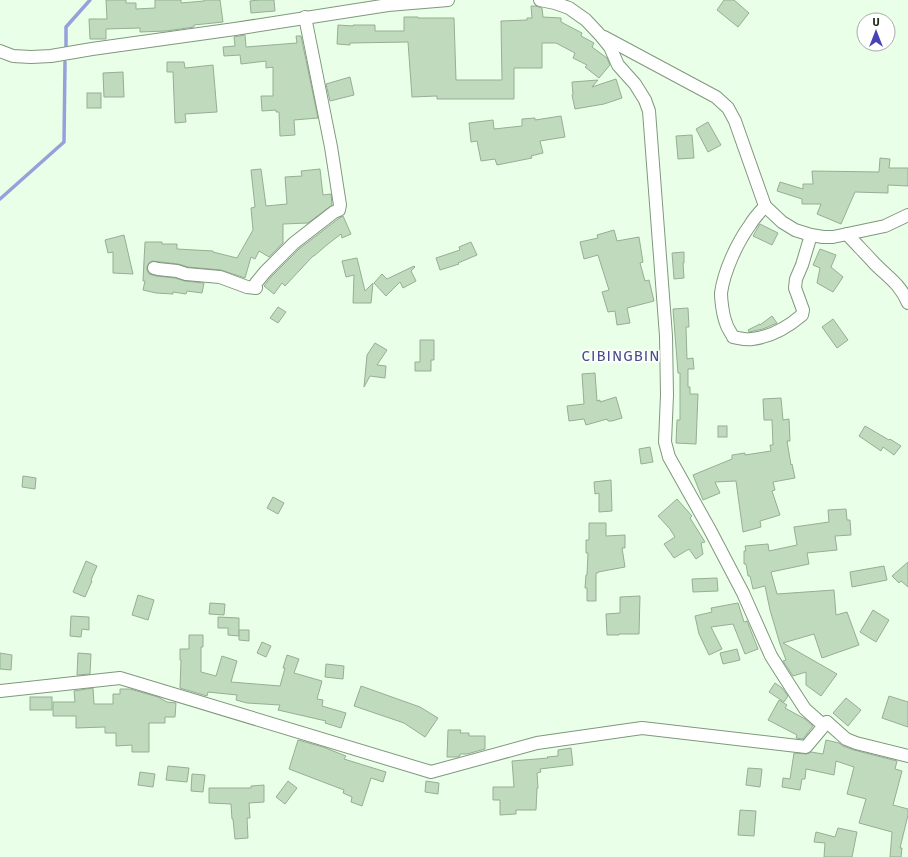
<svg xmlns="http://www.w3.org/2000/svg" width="908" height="857" viewBox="0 0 908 857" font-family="'Fira Sans',sans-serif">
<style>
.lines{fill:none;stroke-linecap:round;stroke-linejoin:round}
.stream{stroke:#98a0db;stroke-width:3.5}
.building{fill:#c0dabd;stroke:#96af94}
.minor-casing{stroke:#80987e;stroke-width:14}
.minor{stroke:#fff;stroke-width:12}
.labels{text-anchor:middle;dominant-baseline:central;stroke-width:3.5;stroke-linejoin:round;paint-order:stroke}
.quarter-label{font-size:15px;letter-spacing:1px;fill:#484c89;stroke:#fff}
</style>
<rect width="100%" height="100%" fill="#e9ffe7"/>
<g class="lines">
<g class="stream">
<polyline points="66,47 66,27 90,0"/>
<polyline points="0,199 64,142 65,62"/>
</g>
</g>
<g class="building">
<polygon points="106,0 126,0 126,3 136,3 136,9 155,8 155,0 181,0 181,3 204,1 204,0 220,0 223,22 194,25 194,27 166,31 140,32 140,28 106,29 106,39 90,39 89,19 107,19"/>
<polygon points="259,0 274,0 275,11 251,13 250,1"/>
<polygon points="724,0 734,0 749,13 738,27 717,10"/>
<polygon points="531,6 536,6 542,8 543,17 561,18 561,22 582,33 581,36 594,43 592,47 607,58 610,65 599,78 585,67 587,65 573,58 575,53 556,43 542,43 542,68 514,68 514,99 437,99 437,96 412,97 408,42 350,43 350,45 337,44 338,25 353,26 353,25 375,25 375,31 404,31 404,17 418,17 418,18 454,18 456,80 502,80 501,21 527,20 527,18 532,18"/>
<polygon points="244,35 245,35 246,47 297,43 296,36 301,36 318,118 294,120 295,135 280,136 279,112 276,112 276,110 262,111 261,96 273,96 273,67 266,68 266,61 241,64 240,55 224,56 223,47 235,46 234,37"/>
<polygon points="167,62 184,62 185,68 213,65 217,112 185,114 186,122 175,123 173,72 167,72"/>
<polygon points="123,72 124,97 104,97 103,73"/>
<polygon points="350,77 354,95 330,101 326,84"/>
<polygon points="616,79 622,98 604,104 575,109 572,95 573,95 572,82 598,80 592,87"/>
<rect x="87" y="93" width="14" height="15"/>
<polygon points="561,116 565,137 540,141 543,153 531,156 532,158 497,165 495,159 481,161 477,141 471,142 469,123 493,120 494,129 522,126 522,119 535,118 535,120"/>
<polygon points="708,122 721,145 708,152 696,129"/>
<polygon points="692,135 694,158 678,159 676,136"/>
<polygon points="880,158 890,159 889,168 908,168 908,186 888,185 888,193 855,192 841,224 817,214 821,204 802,204 802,199 777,191 780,182 803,189 803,184 813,184 812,171 879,172"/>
<polygon points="261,169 266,206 287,204 285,177 302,176 301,171 320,169 323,195 331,194 332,205 308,223 283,224 283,243 269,257 259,251 255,259 251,257 245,278 221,270 188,267 178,264 152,261 149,263 147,267 147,270 149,274 156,276 175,278 185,281 204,283 202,293 187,291 186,294 173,292 173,294 156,293 143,290 145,281 143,281 145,242 162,242 162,244 177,244 177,249 213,251 213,252 237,258 253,230 251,208 255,207 251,170"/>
<polygon points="343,216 351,234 342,238 341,234 328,244 314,256 313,256 285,286 282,283 274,294 264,286 271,277 299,249 338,219"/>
<polygon points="760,224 778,233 772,245 753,236"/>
<polygon points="614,230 617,241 639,237 643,262 640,263 645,281 649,280 654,301 627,308 630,323 617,325 615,311 608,312 602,292 609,290 598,255 584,259 580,242 598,238 597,235"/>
<polygon points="124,235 133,274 113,273 113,252 108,253 105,240"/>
<polygon points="471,242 477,255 458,263 459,264 440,270 436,258 460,250 459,247"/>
<polygon points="820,249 836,255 831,267 843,277 833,292 817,283 820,268 813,265"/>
<polygon points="684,252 684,263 683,263 684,278 674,279 672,253"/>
<polygon points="357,258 365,291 373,283 371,303 353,303 354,275 346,277 342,261"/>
<polygon points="414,266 415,267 411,271 416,281 403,288 400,282 386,296 374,283 382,274 387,279"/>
<polygon points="278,307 286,312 278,323 270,318"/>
<polygon points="688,308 689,327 686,327 687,359 693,358 694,369 688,369 688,387 690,387 690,394 698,394 696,444 676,443 677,420 680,420 680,373 678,373 673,309"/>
<polygon points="772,316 777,323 763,329 749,332 748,330 760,324 760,325"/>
<polygon points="833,319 848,340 837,348 822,327"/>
<polygon points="420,340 434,340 434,360 431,360 431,371 415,371 415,362 420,362"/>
<polygon points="375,343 387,350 377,365 386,366 385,378 370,376 364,387 367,355"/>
<polygon points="595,373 597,401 600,400 600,402 616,397 622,418 612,421 608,421 607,419 586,425 584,419 569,421 567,406 584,404 582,374"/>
<polygon points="781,398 783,420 789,419 790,441 787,441 791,465 792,464 795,478 773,482 775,490 772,491 780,515 760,521 761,527 743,532 736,481 715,482 720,493 703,500 693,475 732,459 732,455 745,453 745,455 771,451 770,445 773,445 772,420 764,420 763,399"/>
<rect x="718" y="426" width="9" height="11"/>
<polygon points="865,426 889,440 890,439 901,446 894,455 883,447 881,451 859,436"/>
<polygon points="650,447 653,462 641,464 639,449"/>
<polygon points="23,476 36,478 35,489 22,487"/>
<polygon points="611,480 612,511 599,512 599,493 595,494 594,482"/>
<polygon points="273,497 284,503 278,514 267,508"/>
<polygon points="677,499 692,516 690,518 705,542 701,543 703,554 696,559 689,549 674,558 664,544 675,537 670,529 658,516"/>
<polygon points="846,509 847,520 850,520 851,535 835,536 837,550 807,553 809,564 771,572 777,594 834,590 836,615 847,612 859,645 822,658 814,634 783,643 837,674 821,696 806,685 806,672 793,676 783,661 786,660 780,644 770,610 765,586 753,589 750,576 748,576 746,564 744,564 744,551 746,551 745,546 768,544 769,551 797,545 794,527 829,522 828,510"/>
<polygon points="589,523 606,523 606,536 625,535 625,548 622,548 625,567 598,572 598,573 596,573 596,601 587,601 587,588 585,588 586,575 587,575 588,553 586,553 586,540 589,540"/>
<polygon points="86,561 97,566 91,580 92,581 85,597 73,592"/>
<polygon points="908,562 908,587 901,581 899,583 892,576"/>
<polygon points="884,566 887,580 852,587 850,572"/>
<polygon points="717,578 718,591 693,592 692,579"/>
<polygon points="138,595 154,600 148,620 132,615"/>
<polygon points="640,596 639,634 619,634 619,635 607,635 606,614 620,613 620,597"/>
<polygon points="210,603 225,604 224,615 209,614"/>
<polygon points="738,603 744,622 747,621 758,649 745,654 733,624 711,627 722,649 709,655 699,634 695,616 712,612 711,608"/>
<polygon points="873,610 889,620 876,642 860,632"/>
<polygon points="71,616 89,617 89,630 82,629 81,637 70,636"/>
<polygon points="218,617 239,618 239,636 228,635 228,628 218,628"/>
<polygon points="239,630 249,630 249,641 239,640"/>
<polygon points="189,635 203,635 203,647 201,647 201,672 216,676 222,656 237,661 231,682 280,686 285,668 283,668 287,655 299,659 294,673 322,681 317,699 323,700 322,706 346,713 341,728 325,723 326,721 278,710 280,705 247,703 236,700 237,695 208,692 207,696 180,688 181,660 180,660 180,649 189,649"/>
<polygon points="262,642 271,646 266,657 257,653"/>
<polygon points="737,649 740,660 723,664 720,653"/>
<polygon points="0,653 12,655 11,670 0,669"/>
<polygon points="78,653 91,654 90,674 77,675"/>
<polygon points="326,664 344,666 343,679 325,677"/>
<polygon points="775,683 782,688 788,696 784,702 769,692"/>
<polygon points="361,686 420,707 438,718 425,737 404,723 354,706"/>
<polygon points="93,688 94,704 113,704 113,694 120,694 120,689 130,689 158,697 167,702 176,703 175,717 165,717 165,723 149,723 149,752 132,752 132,745 116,746 116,733 105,733 105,727 76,728 76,716 53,716 53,702 75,702 74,691"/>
<polygon points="889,696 908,702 908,727 882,718"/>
<rect x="30" y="697" width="22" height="13"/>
<polygon points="846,698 861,710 848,726 833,713"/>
<polygon points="779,700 787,705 785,708 805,719 813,726 803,739 796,738 797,735 768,720"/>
<polygon points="448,730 461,730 460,733 469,733 469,736 485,736 485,749 467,754 460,754 460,756 457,757 447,757"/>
<polygon points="298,740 323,747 346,756 344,759 386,772 383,782 371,778 362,806 351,802 352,797 343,793 344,790 289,769"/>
<polygon points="826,740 839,743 843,746 854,750 897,761 895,769 902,771 893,805 908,809 908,815 900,848 902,848 901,857 890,857 892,832 859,823 866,799 847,794 854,767 836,761 834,775 806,769 805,779 802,779 800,790 782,787 783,778 790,779 794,753 806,754 811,752 823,754"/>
<polygon points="571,748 573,765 540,769 541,772 537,773 538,788 537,788 536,810 516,810 516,814 500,815 500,800 493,800 493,787 514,787 512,761 548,758 547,757 558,756 558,750"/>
<polygon points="168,766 189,768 187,782 166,780"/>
<polygon points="748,768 762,769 760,787 746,785"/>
<polygon points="140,772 155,774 153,787 138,785"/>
<polygon points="192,774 205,775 203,792 191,791"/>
<polygon points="288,781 297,788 285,804 276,797"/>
<polygon points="426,781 439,783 438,794 425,792"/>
<polygon points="264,785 264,802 249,803 250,818 247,818 248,838 235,839 233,819 232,819 231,804 209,803 209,788 251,788 251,786"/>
<polygon points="740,810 756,811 754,836 738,835"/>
<polygon points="838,828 857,832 852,857 824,857 825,843 814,842 816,832 835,837"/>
</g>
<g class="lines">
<g class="minor-casing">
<g id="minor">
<polyline points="540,0 555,3 569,8 586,20 601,36 610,47 618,65 635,84 645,100 649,111 666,336 667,395 665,442 669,457 710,530 743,593 771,656 785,678 805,709 822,724 827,722 846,739 856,743 908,756"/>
<polyline points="604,37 716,97 728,108 735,121 765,206 782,222 795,230 811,235 823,237 833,237 885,226 908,215"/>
<polyline points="0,51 13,56 31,57 51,56 92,49 235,29 388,5 448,0"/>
<path d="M765,206C760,212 754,218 750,225C737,243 724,271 721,293C721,300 723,316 726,323C727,328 731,332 733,337C739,338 746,340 752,339C770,337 788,327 802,315L803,310L795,288L796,279L802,265L811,235"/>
<path d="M847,234C856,244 866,254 875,264C889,278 900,284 908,303"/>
<polyline points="154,268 158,269 177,271 186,274 220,277 247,287 256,288 256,283 265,272 294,243 334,212 339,210 340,205 331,147 305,17"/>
<polyline points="0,691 120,678 431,772 537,743 642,728 806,747 827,722"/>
</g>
</g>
<use href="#minor" class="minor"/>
</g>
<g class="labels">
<g class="quarter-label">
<text x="621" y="356">CIBINGBIN</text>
</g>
</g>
<g transform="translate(876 32)"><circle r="19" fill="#ffffff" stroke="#a8aca7"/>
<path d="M0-3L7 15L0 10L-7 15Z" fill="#4842b8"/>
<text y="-6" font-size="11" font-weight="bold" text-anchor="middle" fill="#252f24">U</text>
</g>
</svg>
